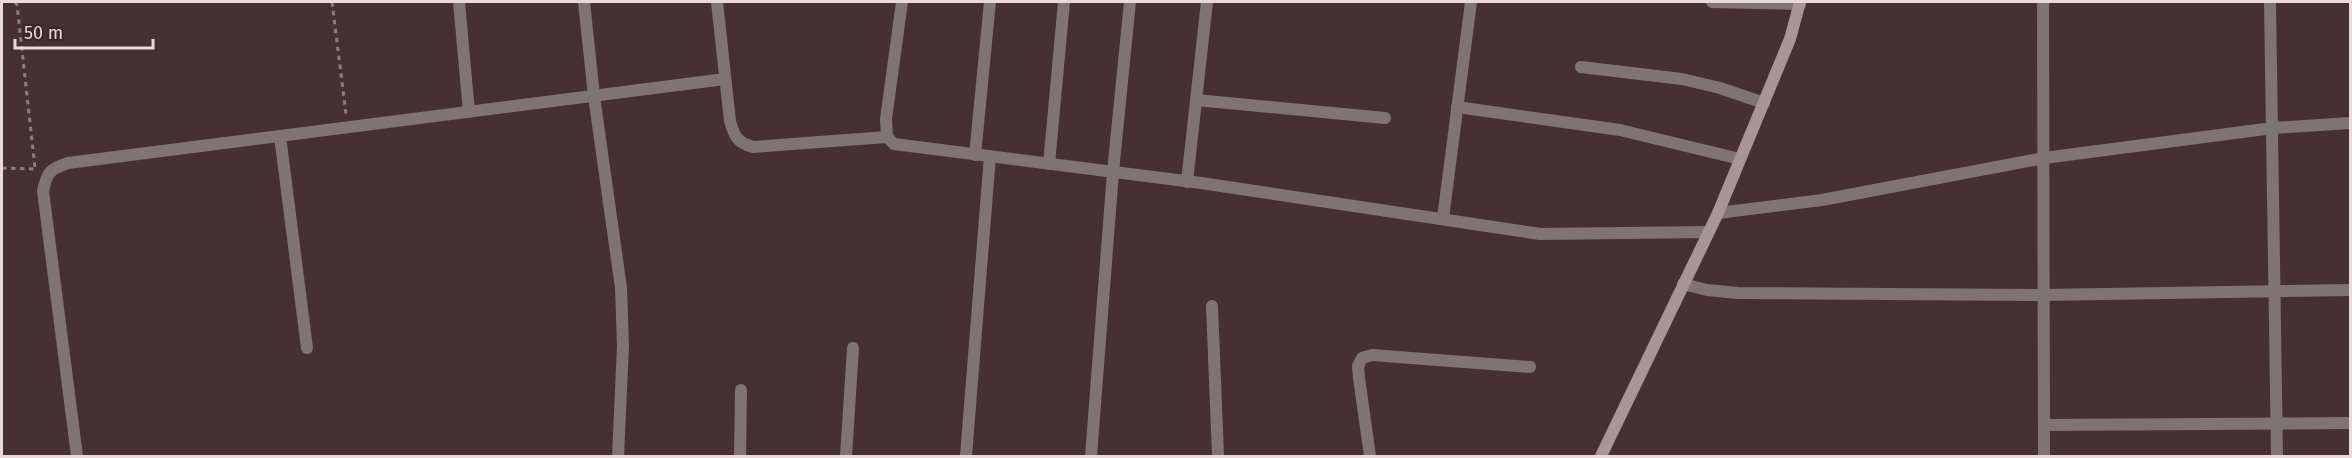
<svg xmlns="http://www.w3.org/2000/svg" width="2352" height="458" viewBox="0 0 2352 458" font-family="'Fira Sans',sans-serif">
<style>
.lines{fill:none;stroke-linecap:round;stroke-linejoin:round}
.path{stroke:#8f7c80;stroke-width:3;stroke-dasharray:4.5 4.5;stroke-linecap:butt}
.street{stroke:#7f7376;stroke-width:12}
.secondary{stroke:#a89599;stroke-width:12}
</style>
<rect width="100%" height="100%" fill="#463035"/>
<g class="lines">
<g class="path">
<polyline points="15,2 17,5 35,168"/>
<polyline points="332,2 346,114"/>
<polyline points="2,168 35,169"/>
</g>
<g class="street">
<polyline points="459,2 469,112"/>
<polyline points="584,2 594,96 621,288 623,346 618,456"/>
<path d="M717,2L730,121C734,136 738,143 753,147L887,137"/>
<polyline points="902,2 886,119 887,137 894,144 1201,183 1540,234 1708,232"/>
<polyline points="1712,2 1800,4"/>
<polyline points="2043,2 2044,456"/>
<polyline points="2270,2 2277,456"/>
<polyline points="1581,67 1682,79 1720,88 1764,103"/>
<polyline points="1196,100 1385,118"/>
<polyline points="1457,107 1620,130 1740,159"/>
<polyline points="280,136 307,348"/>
<polyline points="975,155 990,2"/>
<polyline points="1049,164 1064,2"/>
<polyline points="1187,182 1207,2"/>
<polyline points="1718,213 1822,200 2044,158 2273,128 2350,123"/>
<polyline points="1443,218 1471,2"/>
<polyline points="1683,284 1707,290 1738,293 2043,295 2350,290"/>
<polyline points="1212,306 1218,456"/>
<polyline points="2044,425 2350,423"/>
<path d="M77,456L43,191C47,172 50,169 68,163L725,79"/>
<polyline points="740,456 741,390"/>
<polyline points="846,456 853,348"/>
<polyline points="966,456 990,156"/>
<polyline points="1091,456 1113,172 1130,2"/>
<polyline points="1370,456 1359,378 1358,366 1362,358 1372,355 1530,367"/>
</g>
<polyline class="secondary" points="1601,456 1718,213 1790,39 1800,2"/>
</g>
<rect width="2352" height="458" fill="none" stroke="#e8d9dc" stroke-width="6"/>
<path d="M15 39v9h138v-9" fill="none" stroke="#e8d9dc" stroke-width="3"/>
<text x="24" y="39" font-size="18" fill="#e8d9dc" stroke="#3b262b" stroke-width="4.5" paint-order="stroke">50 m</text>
</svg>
